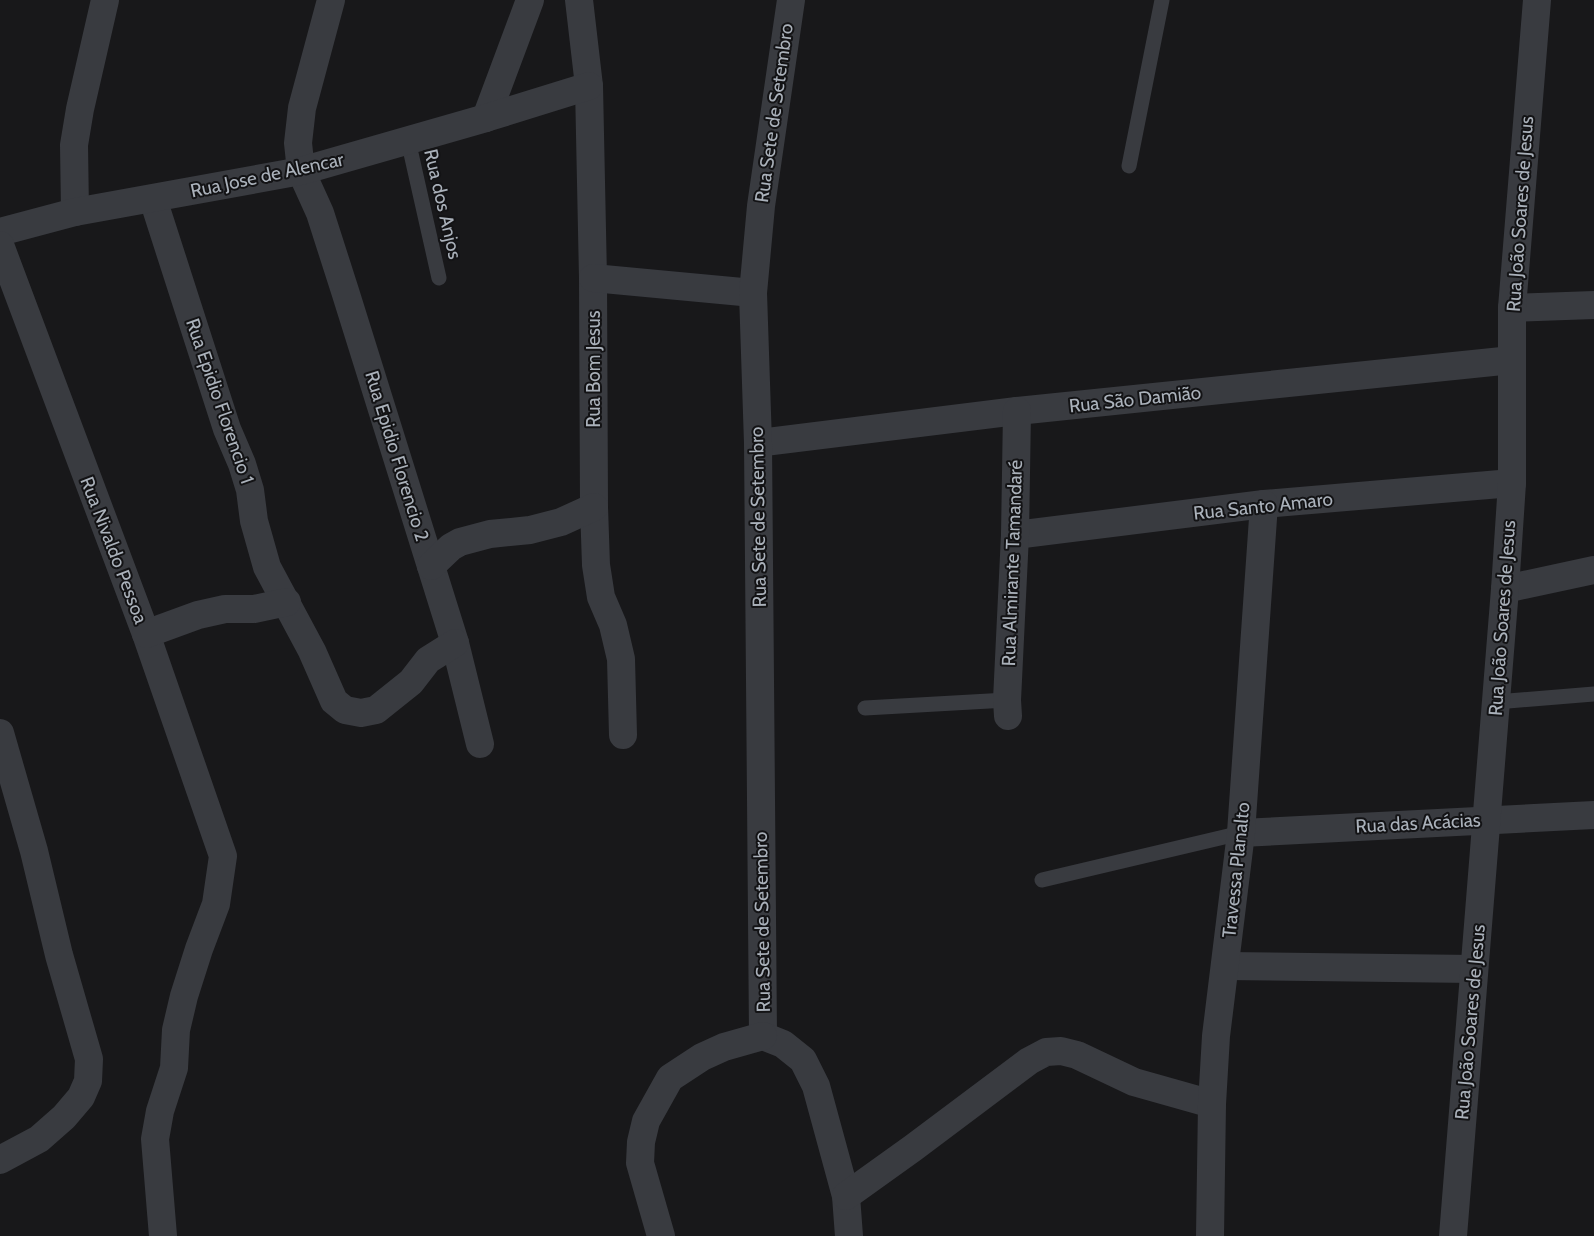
<svg xmlns="http://www.w3.org/2000/svg" width="1594" height="1236" viewBox="0 0 1594 1236" font-family="Cabin,sans-serif">
<style>
.lines{fill:none;stroke-linecap:round;stroke-linejoin:round}
.service{stroke:#393b40;stroke-width:15}
.minor{stroke:#393b40;stroke-width:28}
.labels{text-anchor:middle;dominant-baseline:central;stroke-width:4;stroke-linejoin:round;paint-order:stroke}
.street-label{font-size:19px;fill:#aab1ba;stroke:#131315}
</style>
<rect width="100%" height="100%" fill="#18181a"/>
<g class="lines">
<g class="service">
<polyline points="408,140 439,278"/>
<polyline points="1129,166 1162,0"/>
<polyline points="1496,702 1594,694"/>
<polyline points="865,708 1007,700"/>
<polyline points="1042,880 1241,833"/>
</g>
<g class="minor">
<polyline points="331,0 302,108 298,143 301,171 320,213 345,291 455,643 480,744"/>
<polyline points="579,0 589,86 593,278 594,507 596,565 601,597 613,625 621,659 623,735"/>
<polyline points="486,118 530,0"/>
<polyline points="153,199 227,429 242,464 250,490 254,521 267,567 312,651 334,701 345,710 361,713 376,710 411,682 428,660 455,643"/>
<polyline points="75,212 74,145 80,109 105,0"/>
<polyline points="0,232 75,212 301,171 486,118 589,86"/>
<polyline points="0,245 146,634 223,856 216,904 199,949 184,996 176,1030 174,1068 160,1111 155,1139 163,1236"/>
<polyline points="593,278 753,293"/>
<polyline points="1512,308 1594,305"/>
<polyline points="758,443 1017,411 1512,360"/>
<polyline points="1015,535 1264,504 1512,483"/>
<polyline points="431,566 451,547 460,542 490,534 530,530 561,522 594,507"/>
<polyline points="1505,589 1594,570"/>
<polyline points="146,634 198,615 225,609 254,609 287,602"/>
<polyline points="1008,716 1007,700 1015,535 1017,411"/>
<polyline points="0,733 34,851 59,955 89,1059 88,1081 81,1097 64,1117 39,1139 0,1160"/>
<polyline points="1241,833 1594,815"/>
<polyline points="1225,966 1474,969"/>
<polyline points="763,1036 758,443 753,293 761,206 791,0"/>
<polyline points="763,1036 783,1044 803,1060 816,1086 846,1196 849,1236"/>
<polyline points="846,1196 913,1148 1029,1061 1046,1052 1061,1051 1077,1055 1134,1082 1212,1104"/>
<polyline points="661,1236 640,1163 641,1142 646,1121 670,1078 702,1057 724,1047 763,1036"/>
<polyline points="1210,1236 1212,1104 1216,1036 1241,833 1264,504"/>
<polyline points="1453,1236 1505,589 1512,483 1512,308 1537,0"/>
</g>
</g>
<g class="labels">
<g class="street-label">
<text transform="translate(774 113) rotate(-82)">Rua Sete de Setembro</text>
<text transform="translate(267 175) rotate(-12)">Rua Jose de Alencar</text>
<text transform="translate(443 204) rotate(77)">Rua dos Anjos</text>
<text transform="translate(1520 214) rotate(-86)">Rua João Soares de Jesus</text>
<text transform="translate(593 369) rotate(-90)">Rua Bom Jesus</text>
<text transform="translate(1135 399) rotate(-6)">Rua São Damião</text>
<text transform="translate(220 401) rotate(71)">Rua Epidio Florencio 1</text>
<text transform="translate(397 456) rotate(73)">Rua Epidio Florencio 2</text>
<text transform="translate(1263 506) rotate(-6)">Rua Santo Amaro</text>
<text transform="translate(758 517) rotate(-91)">Rua Sete de Setembro</text>
<text transform="translate(114 550) rotate(69)">Rua Nivaldo Pessoa</text>
<text transform="translate(1012 563) rotate(-88)">Rua Almirante Tamandaré</text>
<text transform="translate(1502 618) rotate(-86)">Rua João Soares de Jesus</text>
<text transform="translate(1418 823) rotate(-3)">Rua das Acácias</text>
<text transform="translate(1236 870) rotate(-84)">Travessa Planalto</text>
<text transform="translate(762 922) rotate(-91)">Rua Sete de Setembro</text>
<text transform="translate(1470 1022) rotate(-85)">Rua João Soares de Jesus</text>
</g>
</g>
</svg>
